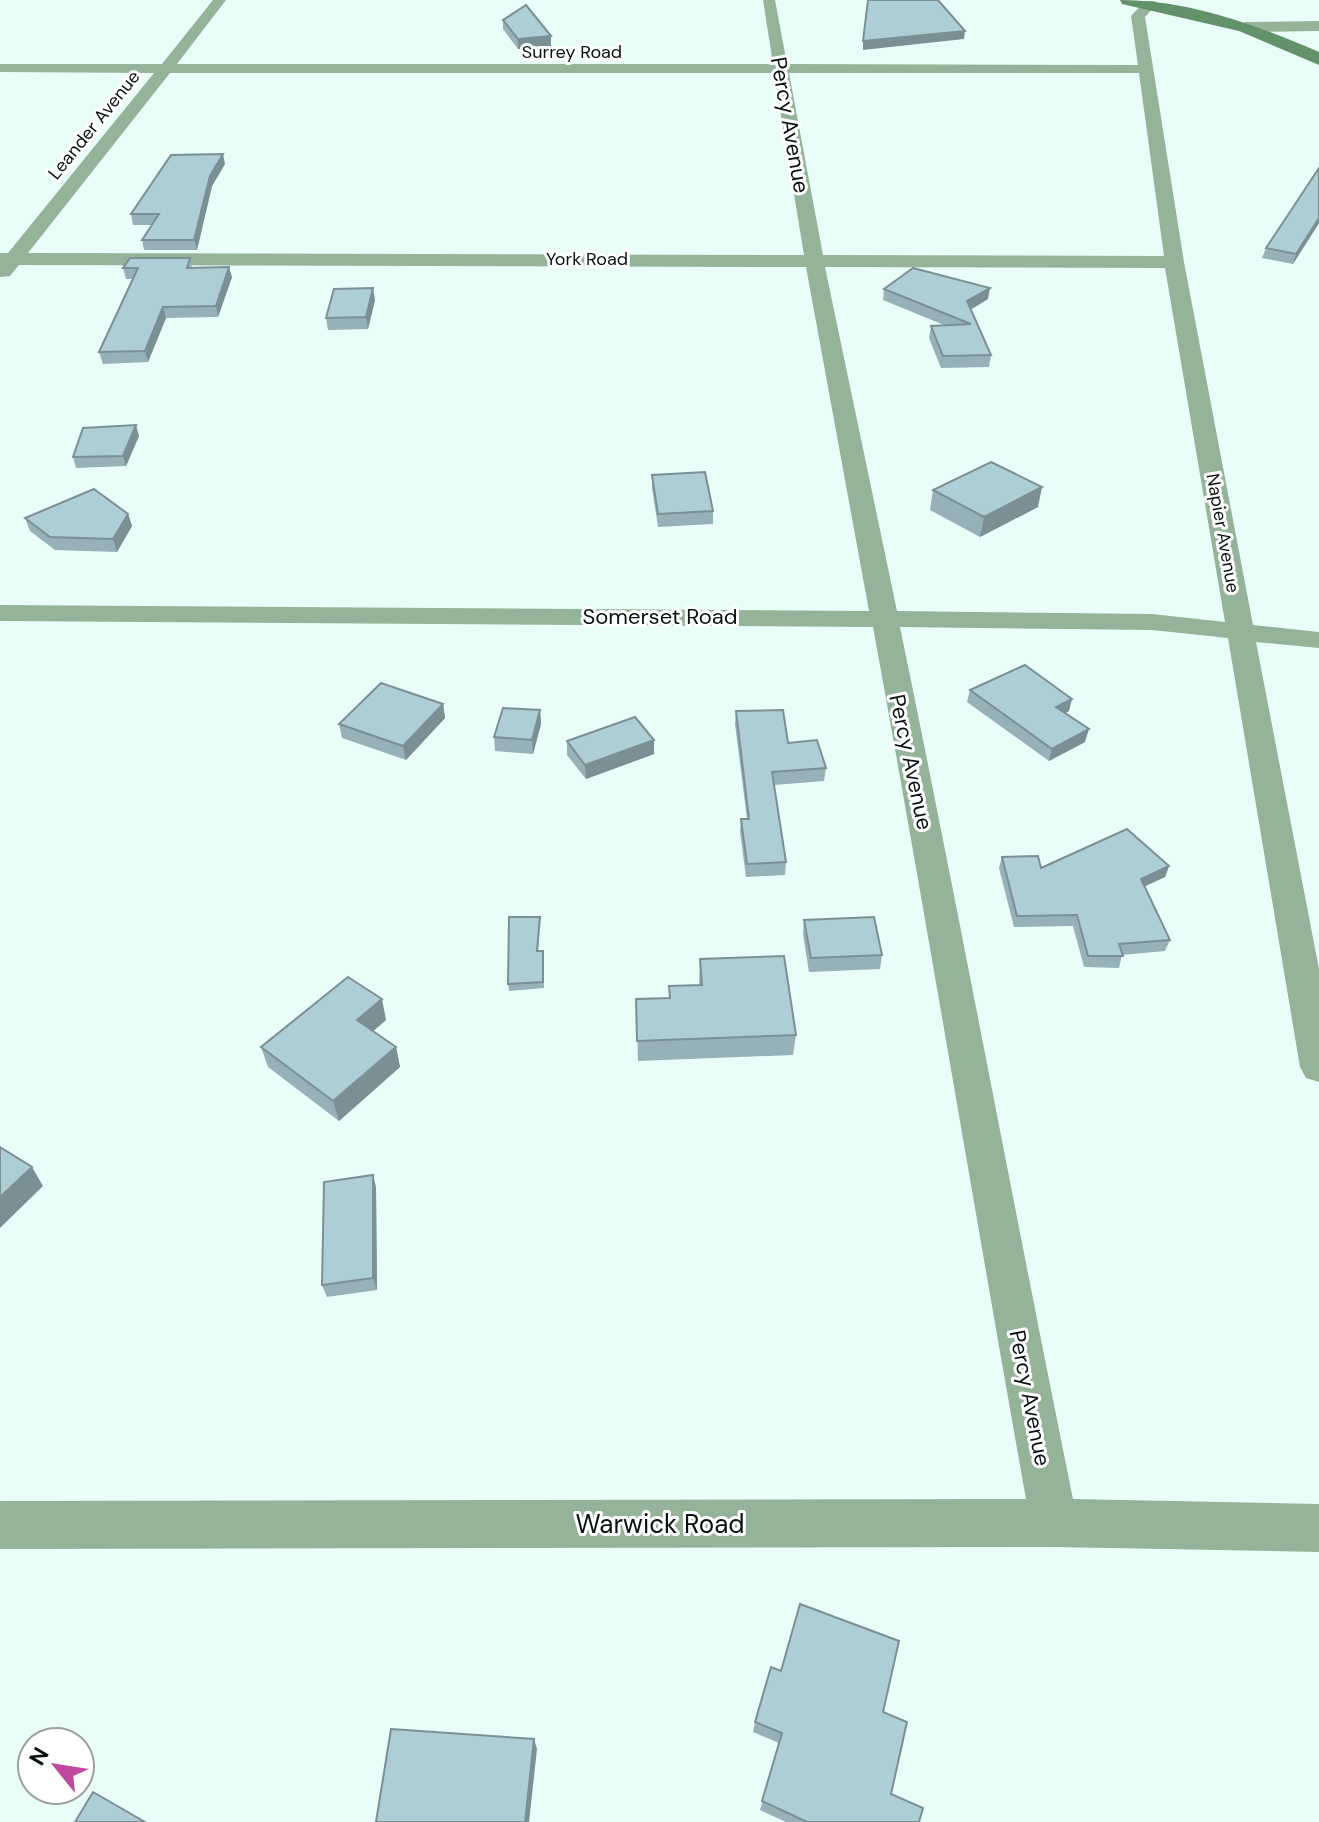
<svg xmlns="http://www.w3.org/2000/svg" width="1319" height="1822" viewBox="0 0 1319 1822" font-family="'DM Sans',sans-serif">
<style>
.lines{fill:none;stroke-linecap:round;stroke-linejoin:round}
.minor{fill:#95b398;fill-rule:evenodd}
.tertiary{fill:#95b398;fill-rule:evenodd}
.secondary{fill:#639169;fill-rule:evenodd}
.wall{fill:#96b1b7}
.shaded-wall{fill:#7a9095}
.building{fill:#aeced5;stroke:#7a9095;stroke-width:2}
.labels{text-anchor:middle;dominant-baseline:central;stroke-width:6;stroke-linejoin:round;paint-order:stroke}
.far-street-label{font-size:18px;fill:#081311;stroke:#fff}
.street-label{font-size:22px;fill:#081311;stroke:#fff}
.near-street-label{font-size:26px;fill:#081311;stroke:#fff}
</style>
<rect width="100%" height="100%" fill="#eafef9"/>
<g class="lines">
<path class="minor" d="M213,0H226L177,64H773L763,0H775L787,64L1138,65L1131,16L1145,1H1155L1157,4L1145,17L1184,262L1253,625L1319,632V648L1256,642L1319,969V1082L1306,1078L1300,1067L1228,638L1152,630L900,627C960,917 1014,1209 1073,1499L1319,1504V1552L1054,1547L0,1549V1501L1026,1499C974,1208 926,917 873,627L0,621V605L869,611L806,267L19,265L10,276L0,277V253H8L154,73L0,72V64H162ZM170,73H774L804,255L28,253ZM789,73H1139L1164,256L823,255ZM825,267L1165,268L1225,622L1152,614L897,611Z"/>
<polygon class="tertiary" points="1319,21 1319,31 1245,32 1237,27 1245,22"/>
<path class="secondary" d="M1120,0C1189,0 1256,25 1319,52V65L1239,31L1122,4Z"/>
</g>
<g class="wall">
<polygon points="503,20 551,36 551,46 518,49 503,29"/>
<polygon points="225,164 212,186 197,250 144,250 142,240 152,225 133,225 131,214"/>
<polygon points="1319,223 1293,264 1262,258 1266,248"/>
<polygon points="190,258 192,268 232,277 218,317 166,318 148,362 103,364 99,352 133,279 126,279 123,268"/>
<polygon points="884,289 988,299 971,309 991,355 989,367 941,368 929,338 931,326 944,325 883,300"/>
<polygon points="375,300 368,329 328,330 326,318"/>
<polygon points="139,436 126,466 76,468 73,457"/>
<polygon points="652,475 713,511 713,524 658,527 652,488"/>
<polygon points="933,490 1038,507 980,537 930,510"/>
<polygon points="128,514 132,526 117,552 55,550 30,531 25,518"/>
<polygon points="970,690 1069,711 1065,713 1085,742 1049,761 967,702"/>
<polygon points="443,704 445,718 406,760 342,738 339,724"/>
<polygon points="540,710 541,724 533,754 495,751 494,737"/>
<polygon points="736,711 788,743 826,768 824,781 774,785 786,862 785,875 746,877 740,832 741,819 747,819 735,724"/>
<polygon points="654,740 654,754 586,779 567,755 567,741"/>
<polygon points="1002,857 1041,868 1169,866 1165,877 1144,887 1170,940 1165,951 1122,955 1119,968 1084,967 1073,926 1014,927 999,868"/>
<polygon points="804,920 882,955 880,969 809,972 803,934"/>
<polygon points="540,924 538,951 543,951 544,988 509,991 508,984"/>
<polygon points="700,959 796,1035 793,1055 638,1061 636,999 669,998 669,986 699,985"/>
<polygon points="386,1020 373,1031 396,1047 400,1067 339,1121 268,1067 261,1047"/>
<polygon points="373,1175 376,1188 377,1290 327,1297 322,1285"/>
<polygon points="883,1712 891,1794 919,1822 786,1822 760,1810 779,1743 753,1732 755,1722"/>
</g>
<g class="shaded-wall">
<polygon points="965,31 964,39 863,50 863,41"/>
<polygon points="551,36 551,46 518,49 518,39"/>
<polygon points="223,154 225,164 212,186 197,250 194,240 210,176"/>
<polygon points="1319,218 1319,223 1293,264 1296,254"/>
<polygon points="229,267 232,277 218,317 216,306"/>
<polygon points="373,288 375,300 368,329 366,317"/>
<polygon points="990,288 988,299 965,313 967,301"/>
<polygon points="163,307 166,318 148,362 145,351"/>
<polygon points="136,425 139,436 126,466 123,456"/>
<polygon points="1042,487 1038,507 980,537 984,517"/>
<polygon points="128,514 132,526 117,552 113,539"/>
<polygon points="1072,699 1069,711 1053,719 1056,707"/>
<polygon points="443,704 445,718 406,760 403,746"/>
<polygon points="540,710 541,724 533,754 532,740"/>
<polygon points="1089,729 1085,742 1049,761 1052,749"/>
<polygon points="654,740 654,754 586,779 585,765"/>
<polygon points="1169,866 1165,877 1136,890 1141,879"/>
<polygon points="382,999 386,1020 363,1040 357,1020"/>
<polygon points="396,1047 400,1067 339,1121 333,1101"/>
<polygon points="32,1167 43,1186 0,1228 0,1197"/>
<polygon points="373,1175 376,1188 377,1290 373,1278"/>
<polygon points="534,1739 537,1749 529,1822 525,1822"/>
</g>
<g class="building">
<polygon points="868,0 938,0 965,31 863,41"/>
<polygon points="526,5 551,36 518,39 503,20"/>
<polygon points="223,154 210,176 194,240 142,240 159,214 131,214 171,155"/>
<polygon points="1319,168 1319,218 1296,254 1266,248"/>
<polygon points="130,258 190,258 187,268 229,267 216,306 163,307 145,351 99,352 138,268 123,268"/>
<polygon points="913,268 990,288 967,301 991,355 943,356 931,326 971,324 884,289"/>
<polygon points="373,288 366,317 326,318 334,289"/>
<polygon points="136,425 123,456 73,457 83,428"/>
<polygon points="991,462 1042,487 984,517 933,490"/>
<polygon points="705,472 713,511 658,514 652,475"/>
<polygon points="94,489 128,514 113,539 50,537 25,518"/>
<polygon points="1025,665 1072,699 1056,707 1089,729 1052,749 970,690"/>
<polygon points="381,683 443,704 403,746 339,724"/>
<polygon points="503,708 540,710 532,740 494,737"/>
<polygon points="783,710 788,743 817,740 826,768 772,772 786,862 747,864 741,819 749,819 736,711"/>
<polygon points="635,717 654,740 585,765 567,741"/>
<polygon points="1127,829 1169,866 1141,879 1170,940 1119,944 1123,956 1088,956 1077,915 1017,916 1002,857 1038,856 1041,868"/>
<polygon points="509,917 540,917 537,951 543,951 543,982 508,984"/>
<polygon points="874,917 882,955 811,958 804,920"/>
<polygon points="784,956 796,1035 637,1041 636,999 670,998 669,986 702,985 700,959"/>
<polygon points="348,977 382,999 357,1020 396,1047 333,1101 261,1047"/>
<polygon points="0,1147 32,1167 0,1197"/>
<polygon points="373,1175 373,1278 322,1285 324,1182"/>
<polygon points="800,1604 899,1641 883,1712 907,1722 891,1794 923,1808 919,1822 807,1822 762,1801 782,1733 755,1722 771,1667 781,1671"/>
<polygon points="391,1729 534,1739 525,1822 376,1822"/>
<polygon points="93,1792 145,1822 75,1822"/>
</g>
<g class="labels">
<g class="far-street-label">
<text x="572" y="52">Surrey Road</text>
<text transform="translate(94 125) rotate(-51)">Leander Avenue</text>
<text x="587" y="259">York Road</text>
<text transform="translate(1223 533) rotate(80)">Napier Avenue</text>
</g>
<g class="street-label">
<text transform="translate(790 125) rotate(80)">Percy Avenue</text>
<text x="660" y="616">Somerset Road</text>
<text transform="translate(911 762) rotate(78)">Percy Avenue</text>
<text transform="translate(1030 1398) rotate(79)">Percy Avenue</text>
</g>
<g class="near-street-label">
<text x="660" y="1524">Warwick Road</text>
</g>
</g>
<g transform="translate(56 1766) rotate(300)"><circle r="38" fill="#ffffff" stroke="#9ca1a0" stroke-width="2"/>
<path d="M0-6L14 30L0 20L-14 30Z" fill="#c0499f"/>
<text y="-12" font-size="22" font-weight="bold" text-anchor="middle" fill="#081311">N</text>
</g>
</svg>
